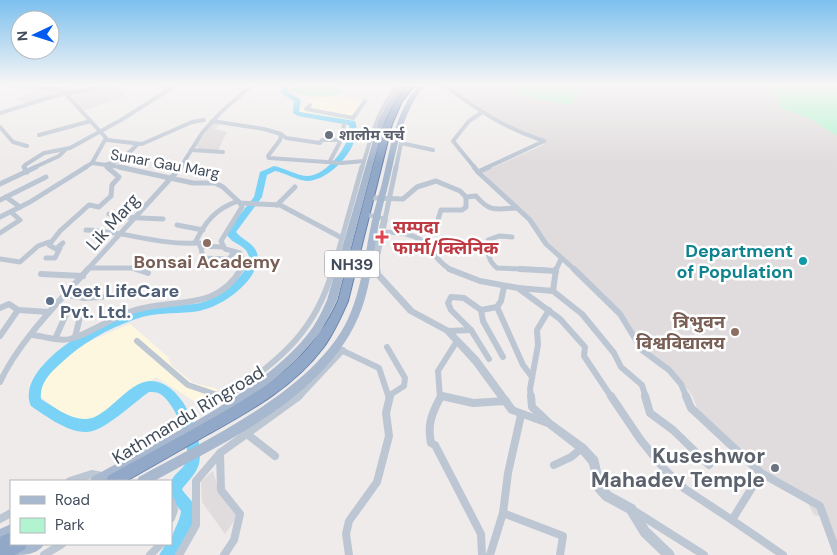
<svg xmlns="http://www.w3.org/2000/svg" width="837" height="555" viewBox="0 0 837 555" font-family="'DM Sans','Noto Sans Devanagari',sans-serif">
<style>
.commercial{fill:#fef7e0}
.education{fill:#e0dcdd}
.green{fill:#b2f4d0}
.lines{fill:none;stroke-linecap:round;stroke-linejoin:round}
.river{fill:#7ad3f6;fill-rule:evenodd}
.trunk-casing{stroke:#6884ad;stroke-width:2}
.minor-far3{stroke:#bdc7d3;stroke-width:4}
.minor-far2{stroke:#bdc7d3;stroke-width:5}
.minor-far1{stroke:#bdc7d3;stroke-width:6}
.minor{stroke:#bdc7d3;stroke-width:8}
.tertiary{fill:#bdc7d3;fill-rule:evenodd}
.primary{fill:#a7b8cf;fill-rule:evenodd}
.trunk{fill:#92a8c8;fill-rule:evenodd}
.worship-dot{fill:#6b7280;stroke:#fff;stroke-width:2}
.health-dot{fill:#e0444e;stroke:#fff;stroke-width:2}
.education-dot{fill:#8d6e63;stroke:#fff;stroke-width:2}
.culture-dot{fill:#0f9aa8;stroke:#fff;stroke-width:2}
.service-dot{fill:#5c6f8a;stroke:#fff;stroke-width:2}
.labels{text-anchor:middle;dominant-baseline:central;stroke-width:5;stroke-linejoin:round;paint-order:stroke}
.far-worship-label{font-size:15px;font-weight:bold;fill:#5b616d;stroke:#fff;text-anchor:start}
.far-street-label{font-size:15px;fill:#424d5b;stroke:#fff}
.shield{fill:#fff;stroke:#7b828c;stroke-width:1}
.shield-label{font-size:16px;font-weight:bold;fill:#424d5b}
.street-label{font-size:18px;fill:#424d5b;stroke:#fff}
.health-label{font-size:18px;font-weight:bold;fill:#be3a42;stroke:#fff;text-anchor:start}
.culture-label{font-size:18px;font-weight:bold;fill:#0d838f;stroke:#fff;text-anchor:end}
.education-label{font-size:18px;font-weight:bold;fill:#785e54;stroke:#fff}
.service-label{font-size:18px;font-weight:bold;fill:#4e5e75;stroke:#fff;text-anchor:start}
.near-worship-label{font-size:21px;font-weight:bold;fill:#5b616d;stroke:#fff;text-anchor:end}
</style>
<rect width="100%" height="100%" fill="#efebeb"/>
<g class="commercial">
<polygon points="314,96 342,97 363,102 351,121 298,112"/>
<polygon points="130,324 168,357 172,366 193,383 218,389 213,398 194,401 156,377 108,412 95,418 83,420 66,416 41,397 40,389 44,378 81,345"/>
</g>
<g class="education">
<polygon points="107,85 115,85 125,96 84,110 78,106 65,92 50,88 76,87 73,91"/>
<polygon points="445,85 837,85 837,555 822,517 814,515 804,496 780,484 751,461 698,410 692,395 674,372 643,349 621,315 553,249 483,172 543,145 544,141 523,134 480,111 466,99"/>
<polygon points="39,88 58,89 62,93 25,103 18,99"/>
<polygon points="213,121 221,123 215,129 227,132 218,150 198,151 198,147 195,147"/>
<polygon points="213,471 220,494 237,517 225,534 202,502 201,481"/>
</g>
<g class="green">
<path d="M299,85H342L343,91C330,101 304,96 289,91Z"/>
<path d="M503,85H585L571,105C548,101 523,98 503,85Z"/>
<polygon points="772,85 837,85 837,136 811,119 781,108"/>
</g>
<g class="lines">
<path class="river" d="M284,85H290L287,91L301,100L299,111L300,112L355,121C364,144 332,179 309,181C297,181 286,173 275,171L267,175L262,197L236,232C242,240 253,242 257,253C260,262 255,270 250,278C237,295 214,310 192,312C173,314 155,312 136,319C107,329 82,343 60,364C50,373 39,384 41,399C54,407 69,419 85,419C106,420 128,381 150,381C182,380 205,437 199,464C196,474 188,481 182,489C185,495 192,499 194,506C200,522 185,543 176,555H159L166,544H171C171,532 180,523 181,511C173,502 170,496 171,483C172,475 181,471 185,464C193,447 177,408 163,396C159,392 154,392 149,392C133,403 105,431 87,432C68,433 46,416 31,406C18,377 64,344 85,332C104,320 127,312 149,306C167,302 188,308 206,301C219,295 247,276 249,260C250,244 229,245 226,232L254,197L260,172L274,166C285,168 297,176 308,176C327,175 353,143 349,125L298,116L293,113L294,101L281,93L280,92Z"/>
<g class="trunk-casing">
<g id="trunk">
<path d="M408,85H415L402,101L392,124L348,301C341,317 334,333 323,348C293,388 248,412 205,436C179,451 153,466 126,481H106L108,476C137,460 166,444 195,428C256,393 307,368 338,301L384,124L396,100Z"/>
<polygon points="11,532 11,544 27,544 25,549 15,555 0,555 0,537"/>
</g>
</g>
<g class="minor-far3">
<polyline points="5,85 59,89 64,92 106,138 92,163 127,168"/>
<polyline points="159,85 168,89"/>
<path d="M444,85C476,109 506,129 544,141L486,168"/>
<polyline points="310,105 306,109 353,118 365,101"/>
<polyline points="0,113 54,96 110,85"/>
<polyline points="212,121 264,129 281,134 286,138 320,143 322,140 341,140"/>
<polyline points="0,127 13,142 27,146"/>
<polyline points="281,134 280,140 268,156 269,158 341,163 364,161"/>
<polyline points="39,135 91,121"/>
<polyline points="107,140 142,144 192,122 204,120"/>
<polyline points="191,150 223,152"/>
<polyline points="330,161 342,138 344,124"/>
<polyline points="24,168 25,165 44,153 70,148 121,120 176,85"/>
<polyline points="33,168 59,156 66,149"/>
<polyline points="84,168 92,163"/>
<polyline points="109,168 105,165 121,160 138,144"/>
<polyline points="180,168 202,133 221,112 252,85"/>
<path d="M362,168C371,138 377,110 398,85"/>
<polyline points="396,168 401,143 433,150"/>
<polyline points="475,168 453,141 469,121 481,113"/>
</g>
<g class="minor-far2">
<polyline points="24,167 27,172"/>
<polyline points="119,167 193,183 215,183 223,187 240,203 280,205 342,238"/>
<polyline points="474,167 478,172"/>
<polyline points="489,167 478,172 530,220 546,244 575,270"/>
<polyline points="0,184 36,167"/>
<polyline points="6,197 20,207"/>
<path d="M374,198L403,199L417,187L436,181L460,191L466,197L476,196C490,213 497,209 517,208"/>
<polyline points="0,200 46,177"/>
<polyline points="277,205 295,187"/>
<polyline points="109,214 118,217 163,219"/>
<polyline points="0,217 30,202 86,167"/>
<polyline points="385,219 396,167"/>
<polyline points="437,223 441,210 462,210 466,207 466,197"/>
<polyline points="177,225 203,230"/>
<path d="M86,230C123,231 158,245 195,243"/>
<path d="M381,232C398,232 417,233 429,247C436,257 441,264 451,270"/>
<polyline points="0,233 20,220 11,212"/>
<path d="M512,237L499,236L488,240C488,252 487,260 497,268L545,270"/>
<polyline points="63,243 56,249 49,245 60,231 89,205 99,207 111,196 112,185 119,177 107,167"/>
<polyline points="200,246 222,247"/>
<path d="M234,252L229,259L203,258L200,243H195C205,222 215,209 238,201"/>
<polyline points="46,258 55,258 60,248"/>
<polyline points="0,259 20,262 38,246 49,242"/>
<polyline points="92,268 132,268 140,270"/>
<polyline points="87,270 181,167"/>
<polyline points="240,270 244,263 240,253 225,249 221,241 242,207 240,203"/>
<polyline points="333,270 362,167"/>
<polyline points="556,270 561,259"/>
</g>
<g class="minor-far1">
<polyline points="136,269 148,273"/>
<polyline points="449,269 480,281 518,288"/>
<polyline points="520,269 556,271"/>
<polyline points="556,269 553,291 518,288 560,319 585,347 584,356 612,398"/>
<polyline points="574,269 620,314 642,350 669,370 681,384 687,398"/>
<polyline points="41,274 83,276"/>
<polyline points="553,291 582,314 614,353 621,367 642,385 646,398"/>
<polyline points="67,295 84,298 102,297"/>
<polyline points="497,307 523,365 532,377"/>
<polyline points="0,308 9,304 18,310 49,312"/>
<polyline points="481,310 497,307 501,301 504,287"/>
<polyline points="448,331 471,330"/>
<path d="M32,335C43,336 60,342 70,339C91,333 111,318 132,311C172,297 216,313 241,269"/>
<polyline points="0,336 18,310"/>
<polyline points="75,337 80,317"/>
<polyline points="55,339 68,310"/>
<polyline points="137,341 188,385 226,398"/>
<polyline points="387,347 405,378 404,386 390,395"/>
<polyline points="339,349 379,368 389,398"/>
<polyline points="489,359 471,330 451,310 448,303 451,297 464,298 481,310 483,321 503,357"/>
<path d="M0,382C19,341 58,303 88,269"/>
<polyline points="441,396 448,398"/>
<path d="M228,397C279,359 315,334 333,269"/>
<polyline points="298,398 343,350"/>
<polyline points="440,398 438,371 457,341"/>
<polyline points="531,398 530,389 538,345 537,330 549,310"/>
</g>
<g class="minor">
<polyline points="222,396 230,399"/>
<path d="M441,396C432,413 427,424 431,443L435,445L481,534L482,555"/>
<polyline points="442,396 473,403 506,401"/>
<polyline points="531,396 532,407 548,422"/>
<polyline points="611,396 640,439 665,470 685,489 732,520"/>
<polyline points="645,396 650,413 673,430 709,465"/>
<polyline points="686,396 691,408 761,473 820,506 837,553"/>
<polyline points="247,434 275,456"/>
<polyline points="554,465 571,457 582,448"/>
<polyline points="761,473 732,520 783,555"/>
<polyline points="70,481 92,474 101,476"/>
<polyline points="171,501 174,510 171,518"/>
<polyline points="636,512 704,555"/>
<polyline points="503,513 508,473 521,415"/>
<polyline points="0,519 11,513"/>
<polyline points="44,555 62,544"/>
<polyline points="150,555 161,544"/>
<polyline points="179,555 196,525 196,481 220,453"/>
<polyline points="224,555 234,540 240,514 221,490 220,453 299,396"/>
<polyline points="349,555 346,534 349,521 377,482 389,436 386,413 390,396"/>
<polyline points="490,555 503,513 563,536 560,555"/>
</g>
<polygon class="tertiary" points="368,213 370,213 387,217 388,219 379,261 381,273 414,309 451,329 479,358 515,407 553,421 586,445 598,458 604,484 611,492 635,505 649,528 673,551 675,555 661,555 641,536 627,513 603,500 595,491 589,464 578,451 547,427 509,413 473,364 445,333 408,313 375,276 371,261 381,220 368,217 367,215"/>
<g class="primary">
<path d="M401,85H406L395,101L385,120L337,300L320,333L296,360L267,386L234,409L199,431L108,481H90L92,477C154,443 220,413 274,368C288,356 303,342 313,327C319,318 323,309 327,300L379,120L389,101Z"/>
<path d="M419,85H425C399,116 397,153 387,190C383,205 379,220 377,234C373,259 370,285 362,308C331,394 229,440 154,481H137L139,477C205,440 314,391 348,319C360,293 364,263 369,235C372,219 376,203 381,187C390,152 394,112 419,85Z"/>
<polygon points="11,524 11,537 0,543 0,529"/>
<path d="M25,544H44C38,555 23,555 11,555L13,550Z"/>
</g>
<use href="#trunk" class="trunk"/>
</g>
<linearGradient id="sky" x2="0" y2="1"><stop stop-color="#7cc0ee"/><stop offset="0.52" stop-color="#f8f6f6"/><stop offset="1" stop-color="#f8f6f6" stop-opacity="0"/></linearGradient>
<rect width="837" height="163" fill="url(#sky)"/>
<g class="worship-dot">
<circle cx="329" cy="135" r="5"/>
<circle cx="775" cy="468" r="5"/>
</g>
<path class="health-dot" d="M379.5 229.5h5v5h5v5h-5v5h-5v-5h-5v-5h5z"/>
<g class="education-dot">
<circle cx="207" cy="243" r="5"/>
<circle cx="735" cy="332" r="5"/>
</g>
<circle class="culture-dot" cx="803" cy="261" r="5"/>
<circle class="service-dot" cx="50" cy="301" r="5"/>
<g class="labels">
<g class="far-worship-label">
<text x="339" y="135">शालोम चर्च</text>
</g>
<g class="far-street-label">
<text transform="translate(165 164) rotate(10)">Sunar Gau Marg</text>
</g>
<rect class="shield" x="324.5" y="250.5" width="55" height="27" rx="4"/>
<g class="shield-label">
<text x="352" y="264">NH39</text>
</g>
<g class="street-label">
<text transform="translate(113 222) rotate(-48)">Lik Marg</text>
<text transform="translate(188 415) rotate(-31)">Kathmandu Ringroad</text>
</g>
<g class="health-label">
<text x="393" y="227">सम्पदा<tspan x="393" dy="21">फार्मा/क्लिनिक</tspan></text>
</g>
<g class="culture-label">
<text x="793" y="251">Department<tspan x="793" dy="21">of Population</tspan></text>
</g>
<g class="education-label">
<text x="207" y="262">Bonsai Academy</text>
<text x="725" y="322" text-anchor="end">त्रिभुवन<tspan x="725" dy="21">विश्वविद्यालय</tspan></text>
</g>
<g class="service-label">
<text x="60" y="291">Veet LifeCare<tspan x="60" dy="21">Pvt. Ltd.</tspan></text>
</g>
<g class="near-worship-label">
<text x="765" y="456">Kuseshwor<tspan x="765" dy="24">Mahadev Temple</tspan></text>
</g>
</g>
<rect x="10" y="480" width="162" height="65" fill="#ffffff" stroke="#b3b8bd"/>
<rect x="20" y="496" width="25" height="8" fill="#a7b8cf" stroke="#b3b8bd"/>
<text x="55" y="505" font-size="15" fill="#424d5b">Road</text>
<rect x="20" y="518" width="25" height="15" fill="#b2f4d0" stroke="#b3b8bd"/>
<text x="55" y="530" font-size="15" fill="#424d5b">Park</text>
<g transform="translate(35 35) rotate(266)"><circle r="24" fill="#ffffff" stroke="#b3b8bd"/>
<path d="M0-4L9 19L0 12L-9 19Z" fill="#035af0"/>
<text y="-8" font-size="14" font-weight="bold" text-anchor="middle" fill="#424d5b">N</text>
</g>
</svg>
